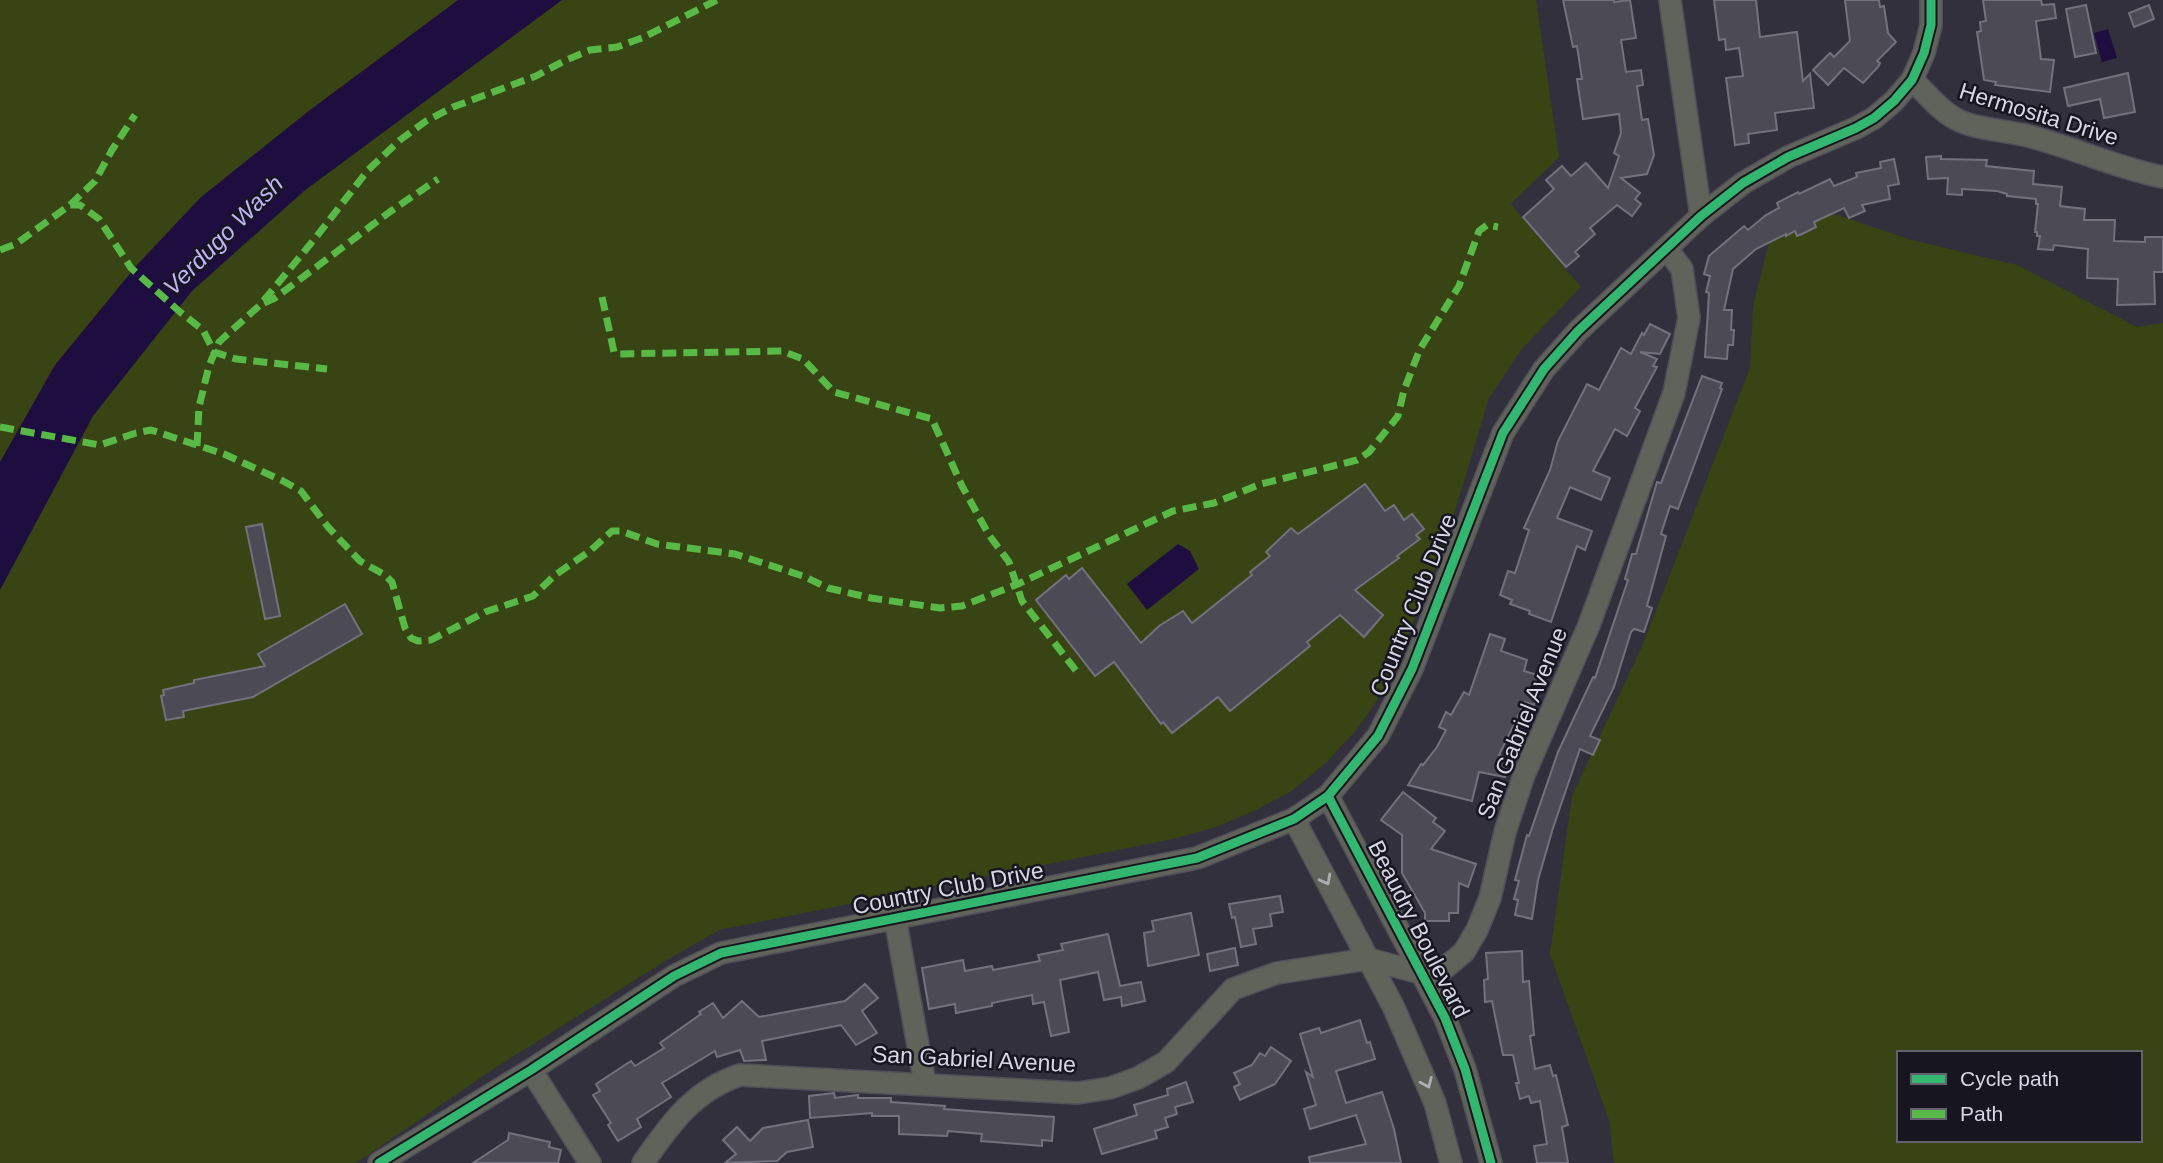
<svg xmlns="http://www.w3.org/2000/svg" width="2163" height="1163" viewBox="0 0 2163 1163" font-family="Helvetica,sans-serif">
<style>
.green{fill:#384413;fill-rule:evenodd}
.water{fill:#1e0e3f}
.building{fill:#4c4a55;stroke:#73717d;stroke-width:2}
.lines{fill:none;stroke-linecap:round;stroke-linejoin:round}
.minor-casing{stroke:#514f5a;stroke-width:24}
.minor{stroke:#606359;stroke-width:21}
.quiet{stroke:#58b947;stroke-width:7;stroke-dasharray:14 7;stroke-linecap:butt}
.cycleway-casing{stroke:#171520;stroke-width:13}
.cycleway{stroke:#33b770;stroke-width:9}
.oneway{stroke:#adaeb4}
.labels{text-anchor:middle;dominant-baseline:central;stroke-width:5;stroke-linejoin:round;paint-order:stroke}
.street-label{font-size:23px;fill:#d7d6e5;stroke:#171520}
.water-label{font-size:24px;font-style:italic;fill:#c0b4f9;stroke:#171520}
</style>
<rect width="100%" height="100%" fill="#32303d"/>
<g class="green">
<polygon points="0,0 1536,0 1559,157 1511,204 1581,287 1520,351 1489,398 1446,541 1396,664 1378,699 1358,728 1326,763 1292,791 1256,810 1216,827 1173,839 719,930 667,960 495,1068 356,1163 0,1163"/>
<path d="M1817,208L1908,239L2017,265L2137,327L2163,323V1163H1614L1609,1120L1550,954L1572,796L1643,644L1750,368L1753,307L1770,239ZM1899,1053H2140V1140H1899Z"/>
</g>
<g class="water">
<polygon points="458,0 562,0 304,191 192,291 93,416 0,590 0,462 55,365 137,265 200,198 306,113"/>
<polygon points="2108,29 2117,58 2102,62 2094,33"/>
<polygon points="1178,544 1190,551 1199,569 1147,610 1127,584"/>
</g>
<g class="building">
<polygon points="1563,0 1614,0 1614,2 1630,0 1636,38 1621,40 1626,72 1641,70 1643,85 1637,86 1642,120 1648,119 1654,155 1647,174 1621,178 1640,193 1635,199 1641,204 1632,216 1617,205 1590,228 1595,234 1575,252 1579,256 1566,267 1523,217 1554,189 1546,180 1562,166 1571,176 1586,163 1608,188 1619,156 1614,153 1621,133 1619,114 1583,119 1577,79 1582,79 1577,46 1573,47"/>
<polygon points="1714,0 1756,0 1760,37 1797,32 1803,81 1810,74 1814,108 1775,113 1777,130 1748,134 1749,143 1735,145 1726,78 1743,76 1739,48 1726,50 1725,39 1719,40"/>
<polygon points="1845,0 1879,0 1880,7 1884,6 1888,33 1896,42 1877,61 1880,63 1878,67 1863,83 1844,68 1828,85 1813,70 1830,53 1834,57 1850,41"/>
<polygon points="1983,0 2041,0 2042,5 2054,4 2056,18 2036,21 2041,59 2054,60 2050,92 1995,85 1996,82 1984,80 1977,32 1981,31 1980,22 1986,21"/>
<polygon points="2086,5 2096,53 2075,57 2066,9"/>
<polygon points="2149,5 2154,19 2134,27 2129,13"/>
<polygon points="2128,73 2135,112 2104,118 2100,99 2068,106 2064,88"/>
<polygon points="1941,156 1941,159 1987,160 1986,166 2034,171 2033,184 2062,187 2060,206 2085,209 2084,220 2115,220 2114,241 2145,242 2145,237 2163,237 2163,272 2154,272 2155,304 2117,305 2118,279 2087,278 2088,249 2054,245 2053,250 2038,249 2040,236 2037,236 2037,232 2035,232 2038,204 2036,204 2036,199 2007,196 2007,194 1997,191 1962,189 1962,195 1947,194 1948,178 1928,179 1926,157"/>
<polygon points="1894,159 1899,184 1888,186 1890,199 1862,205 1865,211 1849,218 1844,208 1814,222 1816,227 1802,234 1797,236 1795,231 1786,236 1786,234 1756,249 1733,269 1724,310 1732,310 1731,330 1734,330 1733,345 1728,345 1727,359 1705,357 1709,293 1706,292 1710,276 1704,274 1709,256 1744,226 1748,230 1766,215 1779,208 1777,203 1798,192 1799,194 1830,179 1834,186 1857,177 1856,173 1881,168 1880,162"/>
<polygon points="1650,324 1670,334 1660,354 1640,352 1657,359 1653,366 1657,367 1635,408 1640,411 1627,436 1615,429 1593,471 1610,478 1601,500 1570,487 1557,518 1592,531 1585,550 1577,546 1551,622 1529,614 1530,611 1510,604 1512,600 1500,595 1508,571 1515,573 1529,530 1524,528 1550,470 1558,441 1587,384 1599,390 1621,348 1631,354 1642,333 1644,335"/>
<polygon points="1702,376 1722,383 1720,388 1722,389 1678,509 1670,506 1661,534 1666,536 1647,606 1652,608 1644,632 1634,629 1631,632 1614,687 1590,736 1600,740 1593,755 1580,749 1553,828 1538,880 1532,919 1515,915 1518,900 1514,899 1519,881 1515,880 1527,835 1529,836 1558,752 1593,677 1595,678 1628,580 1625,579 1632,554 1636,554 1657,482 1661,483"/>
<polygon points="1365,484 1385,511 1394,505 1404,520 1412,514 1424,529 1416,535 1420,539 1397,556 1399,558 1355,590 1383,615 1364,637 1340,615 1307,642 1310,646 1230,711 1218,697 1172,733 1163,722 1161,724 1114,662 1095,676 1036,600 1066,575 1069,579 1082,568 1141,643 1159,626 1183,611 1192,623 1252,575 1250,572 1270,556 1266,552 1291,528 1298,534"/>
<polygon points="262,524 280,616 265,619 246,527"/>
<polygon points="345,604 362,634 253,697 183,711 184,717 166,720 161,696 164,695 163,690 194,683 194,680 265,666 258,654"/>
<polygon points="1490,634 1505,639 1501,651 1527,660 1524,671 1544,677 1534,705 1525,702 1499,755 1510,758 1505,777 1479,772 1472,801 1408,785 1421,764 1423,765 1437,747 1446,730 1439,727 1446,712 1451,715 1464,692 1469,695"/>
<polygon points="1403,792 1436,818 1433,822 1445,831 1431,849 1476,864 1468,887 1459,883 1458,913 1449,913 1449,921 1425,921 1425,913 1402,873 1402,835 1381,820"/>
<polygon points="1280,896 1283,912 1270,914 1272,926 1253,929 1256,944 1241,947 1235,917 1232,918 1229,904"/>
<polygon points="1191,913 1199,955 1148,966 1144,933 1154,931 1152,921"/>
<polygon points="1108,934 1120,986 1141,982 1145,1001 1122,1006 1121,997 1104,1000 1098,972 1060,980 1069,1032 1051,1036 1044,1002 1033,1004 1032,995 992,1003 992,1006 956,1013 955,1004 929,1009 922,968 963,960 965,971 992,966 993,970 1040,961 1038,955 1063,950 1061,944"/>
<polygon points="1235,948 1238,965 1210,971 1207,954"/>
<polygon points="1522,951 1523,982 1529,981 1534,1035 1530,1036 1535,1069 1550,1065 1553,1076 1556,1075 1568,1125 1562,1127 1568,1163 1537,1163 1534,1146 1547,1144 1540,1101 1531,1103 1529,1096 1520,1099 1516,1083 1519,1083 1513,1055 1503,1055 1492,1001 1485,1002 1484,980 1488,979 1486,953"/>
<polygon points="865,984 878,998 862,1011 877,1033 856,1045 841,1025 762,1041 766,1060 744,1061 740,1050 717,1057 715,1051 662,1083 671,1097 637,1119 641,1127 618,1141 608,1125 611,1123 593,1095 600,1091 596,1084 631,1061 635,1066 664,1048 660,1043 701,1014 699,1012 713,1003 723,1018 742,1001 759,1017 845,1001"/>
<polygon points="1360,1020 1367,1043 1370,1042 1375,1059 1336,1071 1346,1103 1382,1092 1394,1129 1401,1163 1310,1163 1309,1157 1366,1144 1356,1115 1310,1129 1304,1109 1316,1105 1306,1072 1313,1077 1300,1034 1319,1028 1321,1033"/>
<polygon points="1271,1047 1291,1061 1275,1084 1240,1100 1234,1087 1240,1084 1234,1073 1252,1065 1260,1053 1265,1056"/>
<polygon points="1186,1082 1193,1102 1175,1107 1177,1114 1165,1118 1168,1127 1155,1131 1157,1138 1102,1154 1094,1129 1137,1115 1134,1105 1168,1095 1167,1089"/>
<polygon points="834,1093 835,1098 858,1095 858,1098 891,1098 891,1102 945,1106 944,1109 1054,1117 1052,1141 1042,1140 1042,1146 981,1141 982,1134 948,1131 947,1136 899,1134 899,1116 872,1116 872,1113 810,1118 809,1096"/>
<polygon points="808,1120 813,1147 787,1152 777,1161 725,1163 736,1154 723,1140 737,1127 750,1141 763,1128"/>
<polygon points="509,1133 550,1142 549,1147 561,1150 558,1163 473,1163 508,1140"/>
</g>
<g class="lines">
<g class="minor-casing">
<g id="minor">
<polyline points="1670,0 1701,216"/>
<path d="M1912,80C1927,93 1938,110 1956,119C1973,129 2004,130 2024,135C2071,146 2115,168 2163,177"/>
<polyline points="1328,796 1445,1018 1465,1069 1491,1163"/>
<polyline points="1294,819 1394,1008 1435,1103 1451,1163"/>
<polyline points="895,918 925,1084"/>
<polyline points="531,1070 590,1163"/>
<polyline points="379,1163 531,1070 674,976 721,953 1197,858 1294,819 1328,796 1378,736 1412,669 1503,433 1544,369 1578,331 1701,216 1743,183 1788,157 1856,128 1874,118 1894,101 1912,80 1924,53 1931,25 1931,0"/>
<path d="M643,1163C670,1124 694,1090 740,1075L1078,1093L1110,1088L1138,1078L1166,1062L1233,989L1277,973L1368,959L1421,973L1446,967L1464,952L1477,930L1490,898L1505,832L1524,775L1589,625L1674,393L1689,318L1682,269L1667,249"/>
</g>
</g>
<use href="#minor" class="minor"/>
<g class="quiet">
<polyline points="70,205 95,181 112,150 135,115"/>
<polyline points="0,250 16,244 70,205 80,205 99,219 131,268 180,312 203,330 214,352 236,359 327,369"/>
<polyline points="602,297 614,352 619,354 782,351 803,359 834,392 932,419 962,486 989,535 1009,562 1022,601 1077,672"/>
<polyline points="264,303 275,298 391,211 438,179"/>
<polyline points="0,427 100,445 136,433 151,430 224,454 283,481 301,491 328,527 360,561 385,575 392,582 405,628 411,638 418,641 431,640 485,612 533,596 555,575 590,551 612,531 621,531 657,544 735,554 803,576 828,588 871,598 940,608 962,606 1018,584 1173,511 1214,503 1261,484 1357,460 1369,452 1398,416 1404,390 1420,349 1459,286 1479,231 1487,225 1498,227"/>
<polyline points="197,446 199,407 209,366 219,342 260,305 317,236 368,170 400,140 426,121 453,107 536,76 564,61 590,50 617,47 642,38 717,0"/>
</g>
<g class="cycleway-casing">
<g id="cycleway">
<polyline points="1328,796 1445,1018 1465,1069 1491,1163"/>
<polyline points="379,1163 531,1070 674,976 721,953 1197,858 1294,819 1328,796 1378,736 1412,669 1503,433 1544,369 1578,331 1701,216 1743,183 1788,157 1856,128 1874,118 1894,101 1912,80 1924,53 1931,25 1931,0"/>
</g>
</g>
<use href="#cycleway" class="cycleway"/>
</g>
<defs><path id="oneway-chevron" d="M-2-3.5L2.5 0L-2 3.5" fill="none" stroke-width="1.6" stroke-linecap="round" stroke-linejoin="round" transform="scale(1.75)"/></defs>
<g class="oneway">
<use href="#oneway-chevron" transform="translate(1326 880) rotate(62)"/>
<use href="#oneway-chevron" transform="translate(1427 1083) rotate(67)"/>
</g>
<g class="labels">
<g class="street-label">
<text transform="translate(2039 114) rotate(17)">Hermosita Drive</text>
<text transform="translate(1413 605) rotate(-68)">Country Club Drive</text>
<text transform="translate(1522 723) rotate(-68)">San Gabriel Avenue</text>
<text transform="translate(948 888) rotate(-11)">Country Club Drive</text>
<text transform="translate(1419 929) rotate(63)">Beaudry Boulevard</text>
<text transform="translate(974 1059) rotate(3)">San Gabriel Avenue</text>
</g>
<g class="water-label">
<text transform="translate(223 235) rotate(-45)">Verdugo Wash</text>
</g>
</g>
<rect x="1897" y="1051" width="245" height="91" fill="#171520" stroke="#64626f" stroke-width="2"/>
<rect x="1911" y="1074" width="35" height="10" fill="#33b770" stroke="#64626f" stroke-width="2"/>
<text x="1960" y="1086" font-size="21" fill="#d7d6e5">Cycle path</text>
<rect x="1911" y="1109" width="35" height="10" fill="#58b947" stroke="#64626f" stroke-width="2"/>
<text x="1960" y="1121" font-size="21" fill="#d7d6e5">Path</text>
</svg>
